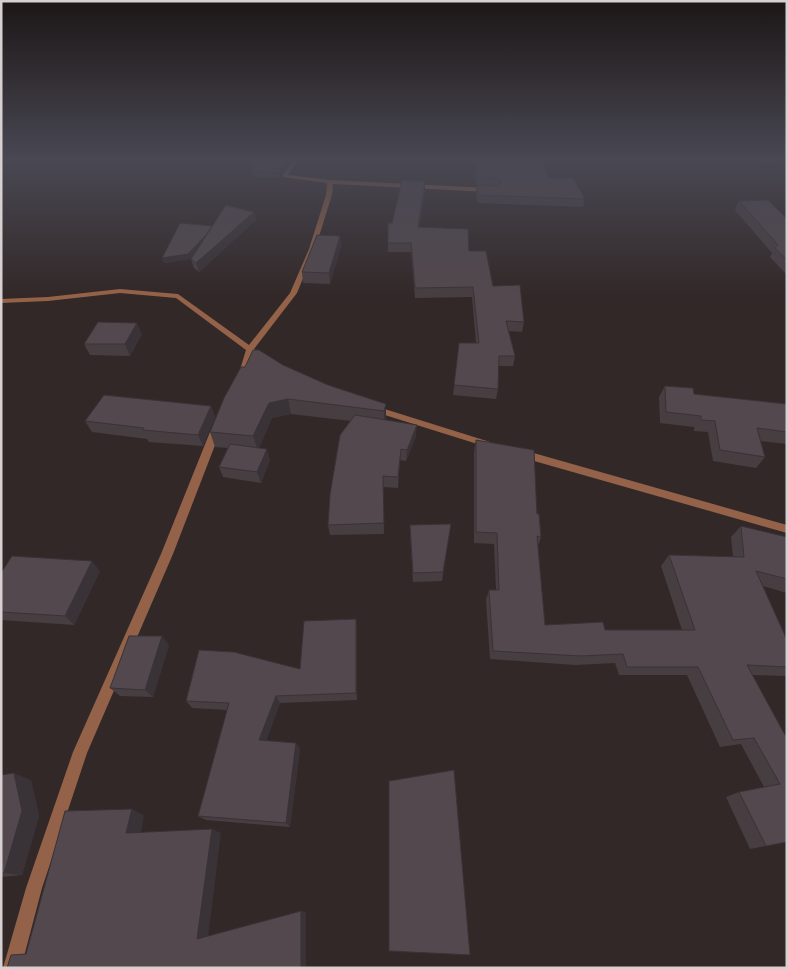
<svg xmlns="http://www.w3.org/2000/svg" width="788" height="969" viewBox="0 0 788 969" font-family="'Titillium Web',sans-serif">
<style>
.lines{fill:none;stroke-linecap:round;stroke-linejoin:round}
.minor{fill:#946248;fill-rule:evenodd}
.wall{fill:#473e42}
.shaded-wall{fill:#393236}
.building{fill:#52484d;stroke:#393236}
</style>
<rect width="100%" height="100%" fill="#322828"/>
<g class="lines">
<g class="minor">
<polygon points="294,160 299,160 288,175 330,180 489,188 492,190 489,192 333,184 332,195 315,249 297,293 254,349 258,352 253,354 246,376 242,379 238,376 246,350 176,298 120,293 48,301 1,303 1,299 48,297 120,289 178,294 249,345 290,293 309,249 326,195 327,183 283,177 282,176"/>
<polygon points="375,406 490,442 492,444 487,447 372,411 371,409"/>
<polygon points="217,424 222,427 173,554 87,753 42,888 21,968 3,968 26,888 73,752 161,554 212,427"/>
<polygon points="523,450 787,525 787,533 520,457 518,454 520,451"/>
</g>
</g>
<g class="wall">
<polygon points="258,160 290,160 279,178 252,176 251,171"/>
<polygon points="474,160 542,160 548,178 585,199 583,207 477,203 476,193 477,185 476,185"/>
<polygon points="763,160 787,160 787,161 766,162"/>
<polygon points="425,190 419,228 469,251 493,286 524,322 522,332 509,331 515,356 513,366 499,366 498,389 496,399 453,395 459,343 476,343 472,297 415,298 411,252 388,252 388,223 392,223"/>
<polygon points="739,201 787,219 787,275 770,257 772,253 735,210"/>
<polygon points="254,212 256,220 199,272 194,268 191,259 192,258 190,259 164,263 162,258 212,226"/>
<polygon points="340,236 341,246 330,284 303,283 302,272"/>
<polygon points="142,334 130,356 90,355 84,344"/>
<polygon points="283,365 328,385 386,404 386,420 416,436 406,461 400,460 398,488 383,487 384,534 330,535 328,525 351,421 291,414 272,418 259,448 270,460 261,483 223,477 219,467 228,448 215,447 210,432"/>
<polygon points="665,386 694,394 787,404 787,444 760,441 765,457 756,468 713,461 708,432 694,431 694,427 660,423 659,397"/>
<polygon points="211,406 215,417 203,446 149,442 147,439 92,432 85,421"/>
<polygon points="476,440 537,514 541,537 538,546 545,625 605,630 682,630 661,566 669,555 733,557 731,537 741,526 787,537 787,593 763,586 787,640 787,675 785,676 752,675 785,735 787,842 750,849 726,797 739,792 764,787 741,744 720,747 687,675 619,675 615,663 575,665 490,659 486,600 489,590 496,590 494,544 474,543 474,452"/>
<polygon points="451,524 442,581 413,582 410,535 410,525"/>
<polygon points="100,571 74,625 1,620 1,573"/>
<polygon points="357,628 357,700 280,703 266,741 296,743 300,749 290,827 206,820 198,816 227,710 192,708 186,701 300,669"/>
<polygon points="169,645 153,697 120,696 110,688"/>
<polygon points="1,775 31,780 39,816 22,875 1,877"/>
</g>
<g class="shaded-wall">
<polygon points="286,160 290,160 279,178 278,173"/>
<polygon points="425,182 425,190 417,237 418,227"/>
<polygon points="254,212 256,220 199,272 196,263"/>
<polygon points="214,227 216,232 190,259 164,263 162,258"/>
<polygon points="340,236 341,246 330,284 329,273"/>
<polygon points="137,323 142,334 130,356 125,344"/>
<polygon points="288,399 291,414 272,418 258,450 253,436 269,403"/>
<polygon points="386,404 386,418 384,426 384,411"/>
<polygon points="211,406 215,417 203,446 198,435"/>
<polygon points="417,425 416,436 406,461 407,450"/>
<polygon points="267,449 270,460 261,483 257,472"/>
<polygon points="401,449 400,460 398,488 398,477"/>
<polygon points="92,561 100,571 74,625 65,616"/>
<polygon points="356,619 357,628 357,700 356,693"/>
<polygon points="162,636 169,645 153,697 145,690"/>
<polygon points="276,696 280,703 264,746 259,740"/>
<polygon points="296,743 300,749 290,827 286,823"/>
<polygon points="14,773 31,780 39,816 22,875 4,873"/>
<polygon points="132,809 144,815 140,838 126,833"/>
<polygon points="212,829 221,833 208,938 197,939"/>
<polygon points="301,911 306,912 306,968 301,968"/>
</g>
<g class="building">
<polygon points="258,160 286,160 278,173 251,171"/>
<polygon points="475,160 542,160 548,178 573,178 585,199 478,195 477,185 497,186 502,182 497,178 477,177"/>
<polygon points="402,180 425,182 418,227 468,229 469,251 486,251 493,286 520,285 524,322 506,321 515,356 499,356 498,389 454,385 459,343 479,343 473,287 415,288 411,243 388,243 388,223 392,223"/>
<polygon points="768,200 787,219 787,260 775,248 778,245 739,201"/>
<polygon points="226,205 254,212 196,263 191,259"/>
<polygon points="180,223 212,226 206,235 188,254 162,258"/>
<polygon points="317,235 340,236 329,273 302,272"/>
<polygon points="98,322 137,323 125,344 84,344"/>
<polygon points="253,350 259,350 283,365 328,385 386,404 384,411 288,399 269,403 253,436 210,432 224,398 241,367 245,367"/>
<polygon points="665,386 693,388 694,394 787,404 787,432 757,428 765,457 720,450 715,421 701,420 701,416 666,412"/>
<polygon points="104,395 211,406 198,435 143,430 144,428 85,421"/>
<polygon points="355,415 417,425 407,450 401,449 398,477 383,476 384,523 328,525 330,494 340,435"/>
<polygon points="476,440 534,450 537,514 539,514 541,537 537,536 545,625 603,622 605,630 695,630 669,555 744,557 741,526 787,537 787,579 756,571 787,640 787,667 747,665 785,735 787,735 787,842 766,846 739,792 780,784 754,738 733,740 698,667 627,667 623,654 581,656 493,651 489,590 499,590 497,533 476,532"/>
<polygon points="230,444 267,449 257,472 219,467"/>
<polygon points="451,524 443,572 413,573 410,525"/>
<polygon points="12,556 92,561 65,616 1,612 1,573"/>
<polygon points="356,619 356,693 276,696 259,740 296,743 286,823 198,816 229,703 186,701 199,650 234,652 300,669 304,621"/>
<polygon points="129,636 162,636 145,690 110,688"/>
<polygon points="454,770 470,955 389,951 389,781"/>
<polygon points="14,773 22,811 4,873 1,873 1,775"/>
<polygon points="132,809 126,833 212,829 197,939 301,911 301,968 7,968 11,955 26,954 65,811"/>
</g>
<linearGradient id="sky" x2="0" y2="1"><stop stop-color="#1c1616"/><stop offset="0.54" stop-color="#494853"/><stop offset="1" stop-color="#494853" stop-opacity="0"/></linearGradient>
<rect width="788" height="296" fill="url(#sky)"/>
<rect width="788" height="969" fill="none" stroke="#d7d0d0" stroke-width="5"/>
</svg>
